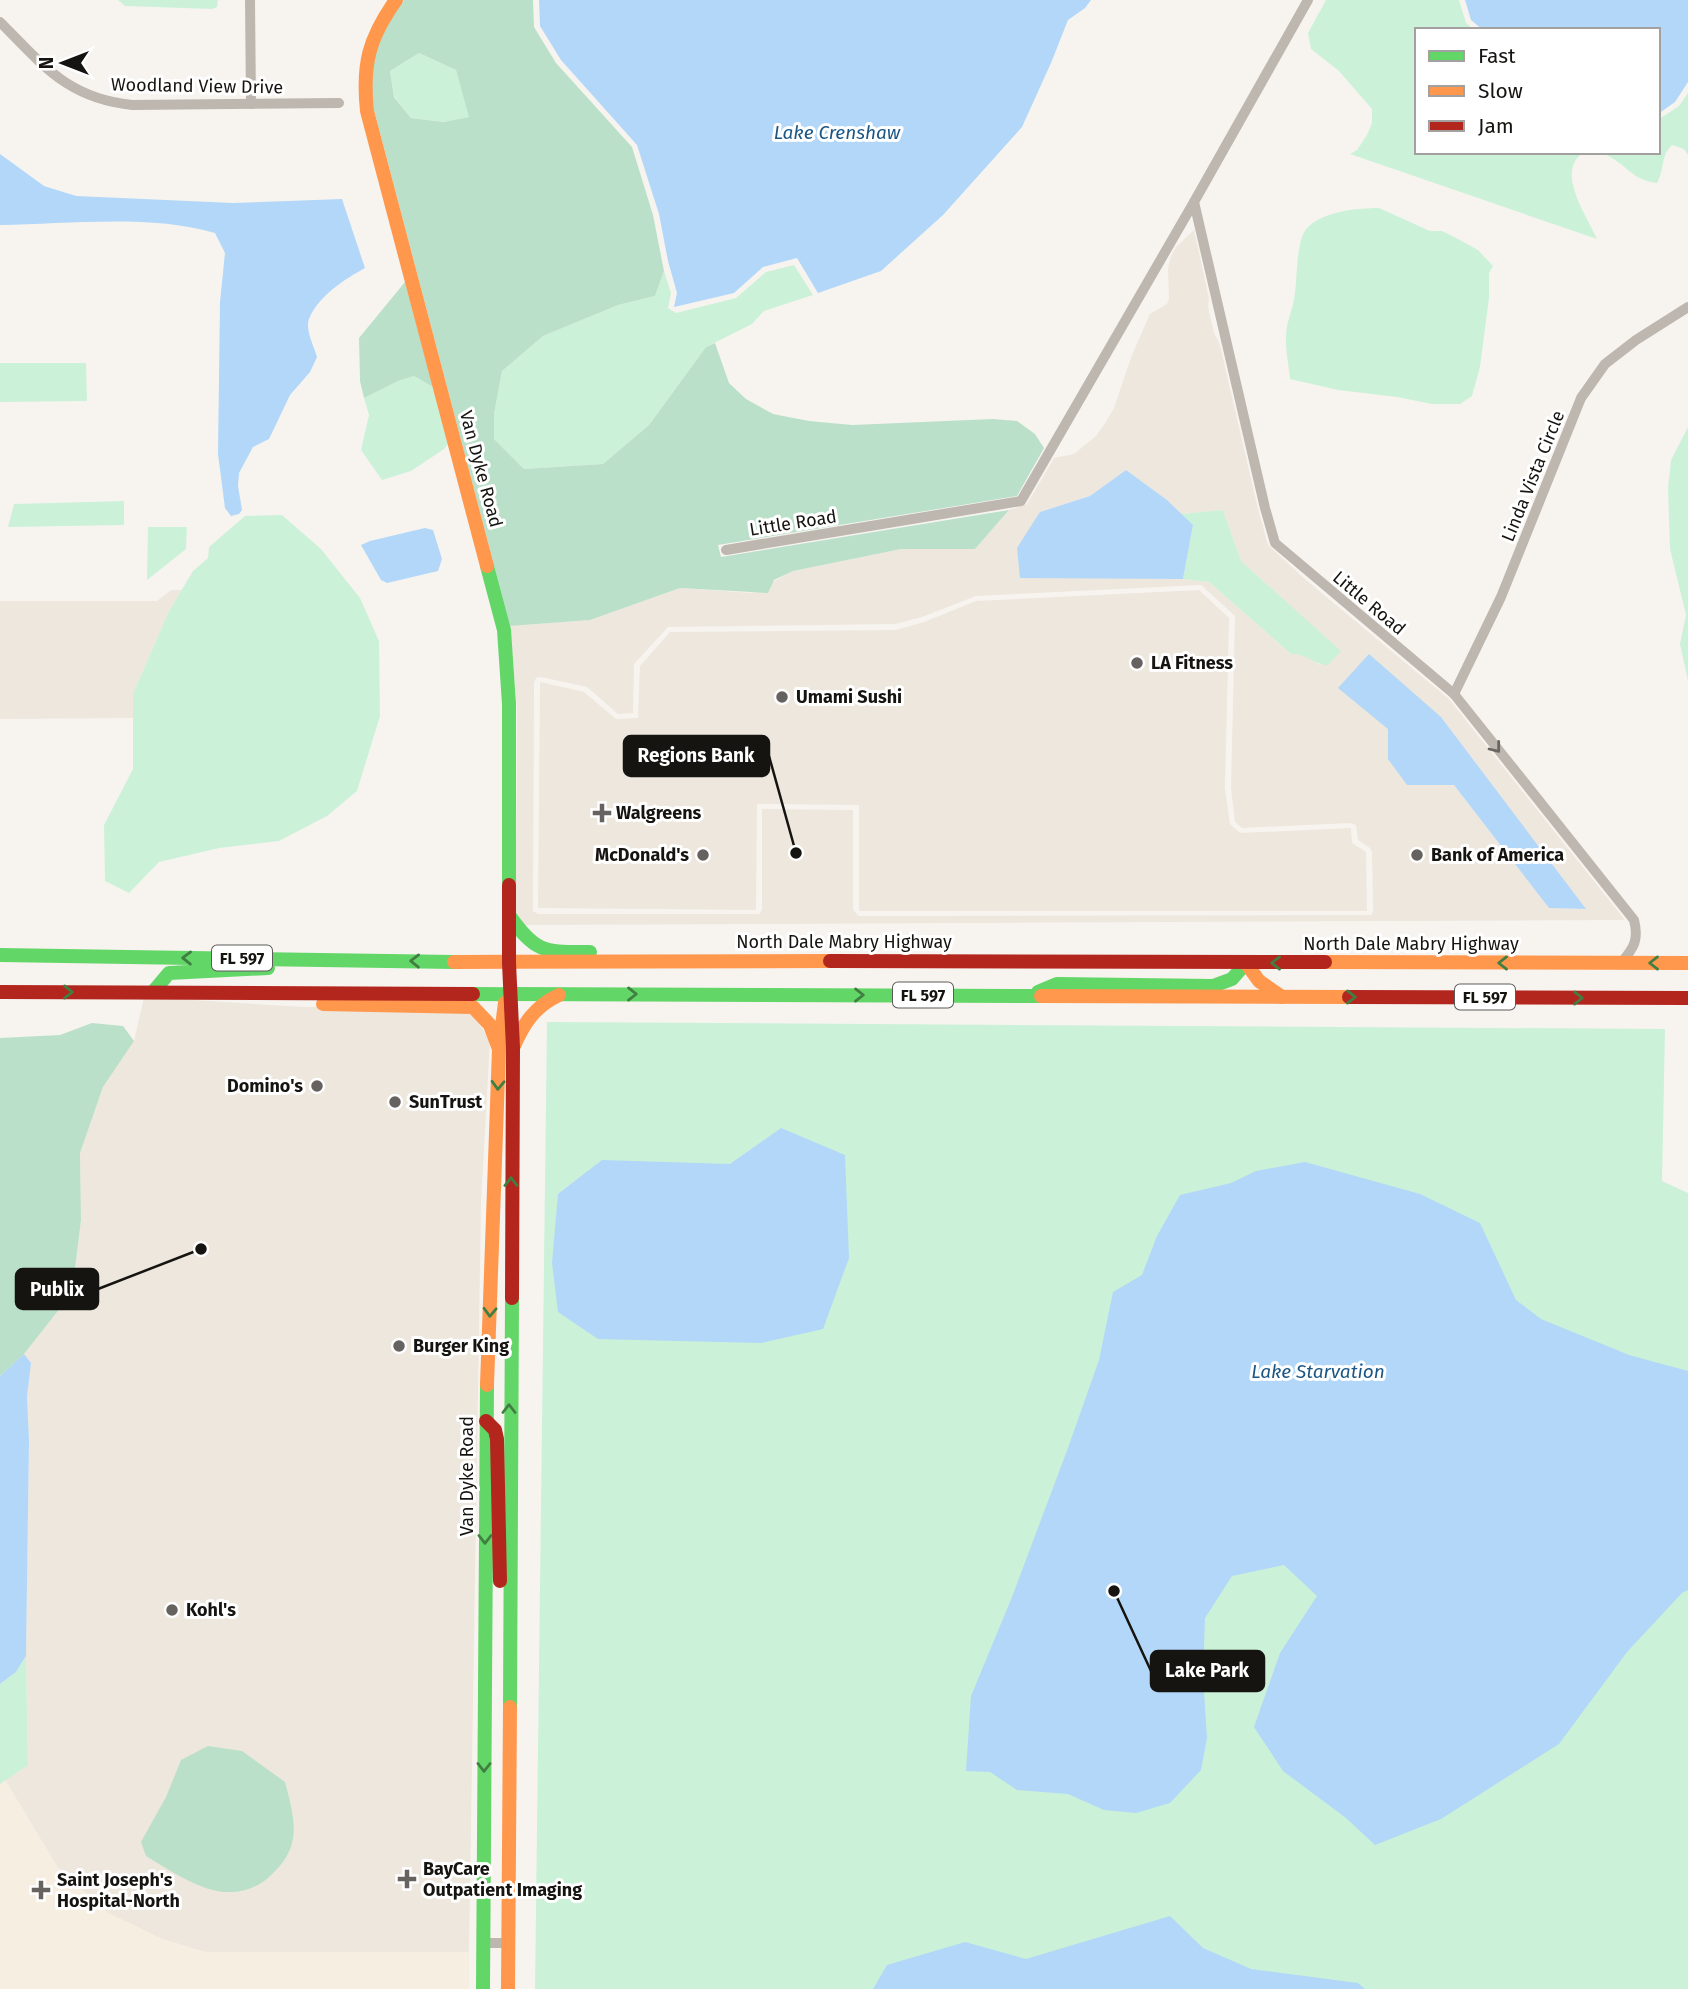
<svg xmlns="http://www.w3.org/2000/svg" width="1688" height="1989" viewBox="0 0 1688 1989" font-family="'Fira Sans',sans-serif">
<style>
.built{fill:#ede7dd;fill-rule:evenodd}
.medical{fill:#f6eee1}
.green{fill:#ccf1d9}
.forest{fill:#bbe0c9;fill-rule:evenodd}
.water{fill:#b2d7f8}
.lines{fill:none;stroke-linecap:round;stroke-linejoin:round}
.street{stroke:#bdb7af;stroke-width:10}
.fast{stroke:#63d668;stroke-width:14}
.slow{stroke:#ff974d;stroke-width:14}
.jam{stroke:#b3261e;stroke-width:14}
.oneway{stroke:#6a6660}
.oneway2{stroke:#407f41}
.poi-dot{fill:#65625f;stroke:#fff;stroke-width:2.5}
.labels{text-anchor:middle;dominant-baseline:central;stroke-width:6;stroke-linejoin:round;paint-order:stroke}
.shield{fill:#fff;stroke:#5c5a58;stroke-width:2}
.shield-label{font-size:16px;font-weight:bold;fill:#161411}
.street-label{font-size:18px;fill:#161411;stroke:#fff}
.poi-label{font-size:18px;font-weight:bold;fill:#161411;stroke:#fff;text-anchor:start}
.water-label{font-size:19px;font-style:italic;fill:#1b5684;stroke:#fff}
.leader{fill:none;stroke:#161411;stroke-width:2.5}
.callout-dot{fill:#161411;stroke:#fff;stroke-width:2.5}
.callout{fill:#161411;stroke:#161411;stroke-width:2.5}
.callout-label{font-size:19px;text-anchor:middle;font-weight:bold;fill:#fff}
</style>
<rect width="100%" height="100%" fill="#f7f4f0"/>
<g class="built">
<path d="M1194,230L1209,298L1208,307L1214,333L1220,345L1258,509L1268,545L1306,580L1449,699L1625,920L524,925L516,913L517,709L510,626L590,620L680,588L752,593L793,571L901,549H975L1009,510L1027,504L1054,458L1074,454L1096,436L1106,422L1114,408L1132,355L1150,314L1167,304L1169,299L1168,269L1171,256L1176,247ZM1126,470L1167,500L1181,514L1223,510L1241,561L1340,651L1320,665L1304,654H1291L1209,582L1183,579L1099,577L1021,578L1040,512L1090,496ZM1201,585L1235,616L1231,788L1235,822L1242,828L1350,823L1356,825L1358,840L1370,848L1372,852L1373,911L1371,915L859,916L853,910V810L762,809V910L759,914H538L533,911L534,683L536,678L541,677L587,687L618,714L633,713L634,664L668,627L895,624L922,617L976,596ZM1441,717L1585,908V909L1549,908L1454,785L1388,759V729Z"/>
<polygon points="171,590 182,590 168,613 133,694 133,718 0,719 0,601 157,601"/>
<polygon points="1199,590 1229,618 1225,789 1230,824 1240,833 1351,828 1352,843 1366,852 1367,911 859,911 859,805 757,804 756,910 538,908 540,682 584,692 616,719 638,718 640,666 670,632 896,630 924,622 976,601"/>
<polygon points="144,997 304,1007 449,1006 474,1015 490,1041 481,1203 469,1952 205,1952 162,1939 108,1913 58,1868 5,1780 28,1764 26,1656 29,1440 27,1397 31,1363 24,1354 72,1293 81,1220 80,1153 103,1087 134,1041"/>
</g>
<polygon class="medical" points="5,1780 58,1868 108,1913 162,1939 205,1952 469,1952 469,1989 0,1989 0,1784"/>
<g class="green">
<polygon points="118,0 218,0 217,7 212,9 125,6"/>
<path d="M1326,0H1459L1466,23L1474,30H1417V152H1585C1553,169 1588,218 1597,239L1350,154L1357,150L1367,135L1372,123V109L1339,71L1311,49L1308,33Z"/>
<polygon points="419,53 456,70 470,117 445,122 411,118 394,96 390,71"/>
<path d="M1688,93V155L1684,149L1672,145C1660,157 1665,169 1657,183C1629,180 1624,159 1598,152H1658V120L1679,106Z"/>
<path d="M1379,208L1430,231H1442L1458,239L1478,250L1493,266L1489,273V298L1480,367L1472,396L1460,404H1432L1397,397L1338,390L1290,379C1289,365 1285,350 1286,336C1286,324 1292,311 1294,299C1298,280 1295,239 1308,227C1325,211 1357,208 1379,208Z"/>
<polygon points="794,265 813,295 764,311 752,324 706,347 649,425 603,464 524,469 494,439 494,414 502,371 543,336 618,305 655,296 664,271 671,293 668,308 676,313 736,298 766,272"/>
<polygon points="0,363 86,363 87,401 0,402"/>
<polygon points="414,376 433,387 448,444 444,449 411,471 382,480 361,450 369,415 364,398 398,381"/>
<polygon points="1688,427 1688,681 1680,644 1686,615 1670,549 1668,488 1671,460"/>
<polygon points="124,501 124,525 8,527 14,504"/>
<path d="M1223,510L1241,561L1341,651L1328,665C1313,665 1310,654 1291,654L1209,582L1183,579L1193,525L1181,514Z"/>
<polygon points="282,515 321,549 360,598 379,641 380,716 357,791 327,816 279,841 219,848 159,862 129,893 105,881 104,825 133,769 133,694 168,613 193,571 208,558 209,547 245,516"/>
<polygon points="148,527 187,527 186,549 147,580"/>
<polygon points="547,1022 1665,1029 1662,1181 1688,1193 1688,1989 535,1989"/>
<polygon points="26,1656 28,1765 0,1784 0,1684 16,1672"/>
</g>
<g class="forest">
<path d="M404,0H533L534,27L556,63L632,147L653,215L664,271L655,296L618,305L543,336L502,371L494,414V439L524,469L603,464L649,425L706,347L715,343L729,383L746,399L773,414L809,421L852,425L993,419L1017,421L1035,434L1044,448L1017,496L718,545L721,557L1009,510L975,549H901L793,571L774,580L768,593L680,588L590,620L510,626L374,110C367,61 375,39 404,0ZM419,53L456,70L469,117L444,122L411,118L394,97L390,71Z"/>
<polygon points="405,282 433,387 414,376 398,381 364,398 360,381 359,338"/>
<polygon points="92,1023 123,1026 134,1041 103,1087 80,1153 81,1220 72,1293 24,1354 0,1376 0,1038 60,1035"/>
<path d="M208,1746L242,1751L285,1782C295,1820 303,1847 270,1876C260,1886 245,1892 230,1892C204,1894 168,1869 146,1856L141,1842L166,1797L181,1760Z"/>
</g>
<g class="water">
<polygon points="539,0 1091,0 1085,8 1068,20 1051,63 1022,127 943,215 881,271 818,293 797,258 763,267 734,293 674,307 677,293 668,261 659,214 637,145 561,60 540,26"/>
<polygon points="1465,0 1688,0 1688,82 1675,102 1658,114 1658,30 1483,30 1471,20"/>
<path d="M0,154L44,186L76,196L233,203L342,199L365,268C345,279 318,296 309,319C305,330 314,346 317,357L310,372L290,395L269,439L253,447L239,473L238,486L242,510L239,514L231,516L225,508L218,454L220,302L225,253L215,233C152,214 66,224 0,225Z"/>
<polygon points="1126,470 1167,500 1193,525 1183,579 1020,578 1017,548 1040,512 1090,496"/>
<polygon points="425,528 433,530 442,559 438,571 387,583 381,580 361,545 370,541"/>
<polygon points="1369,654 1441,717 1586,909 1549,908 1454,785 1407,785 1388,759 1388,729 1338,688"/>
<polygon points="781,1128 845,1155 849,1258 823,1329 761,1343 598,1339 558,1312 552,1263 558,1194 602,1160 730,1164"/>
<polygon points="1305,1162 1420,1194 1480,1223 1516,1300 1541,1319 1629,1355 1688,1371 1688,1590 1682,1593 1627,1652 1559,1744 1441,1819 1375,1845 1346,1818 1283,1771 1254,1727 1280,1653 1317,1596 1284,1565 1232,1576 1205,1618 1203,1676 1207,1738 1201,1770 1170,1803 1136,1813 1104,1810 1068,1794 1017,1790 990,1772 966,1771 971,1696 1012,1597 1068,1448 1099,1360 1113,1292 1142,1275 1157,1236 1180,1195 1231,1183 1256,1171"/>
<polygon points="24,1354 31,1363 27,1397 29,1440 26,1656 16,1672 0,1684 0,1376"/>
<polygon points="1170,1916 1203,1948 1251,1969 1358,1983 1365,1989 873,1989 887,1965 965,1942 1026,1959"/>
</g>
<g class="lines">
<g class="street">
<polyline points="250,0 251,104"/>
<path d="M1308,0L1194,202L1265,508L1275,543L1454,694L1634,920C1639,940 1634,948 1621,963"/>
<path d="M0,22C43,65 67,98 132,105L339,103"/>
<polyline points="726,550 1021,501 1194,202"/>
<polyline points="1454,694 1501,597 1581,398 1605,364 1636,340 1688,307"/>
<polyline points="484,1943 508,1943"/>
</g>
<g class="fast">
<polyline points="487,566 504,630 509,704 509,885"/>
<path d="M509,915C536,954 545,952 590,952"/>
<polyline points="0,955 454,962"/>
<polyline points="153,992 169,973 268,968"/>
<polyline points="1038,992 1057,984 1213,986 1232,979 1246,963"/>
<polyline points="473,994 1041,996"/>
<polyline points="510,1707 512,1298"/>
<polyline points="483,1989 487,1385"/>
</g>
<g class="slow">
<path d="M396,0C369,38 362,64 367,111L487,566"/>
<polyline points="454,962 830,961"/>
<polyline points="1325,962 1688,963"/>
<polyline points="1246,963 1259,981 1282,997"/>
<polyline points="1041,996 1349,997"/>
<polyline points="323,1004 473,1007 490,1025 499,1049"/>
<path d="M513,1048C524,1023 534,1007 559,995"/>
<polyline points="487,1385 499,1049 505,1003"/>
<polyline points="508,1989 510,1707"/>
</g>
<g class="jam">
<polyline points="509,885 509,963 513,1048 512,1298"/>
<polyline points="830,961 1325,962"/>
<polyline points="0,992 473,994"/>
<polyline points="1349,997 1688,998"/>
<polyline points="486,1421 495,1430 497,1439 500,1581"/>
</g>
</g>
<defs><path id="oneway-chevron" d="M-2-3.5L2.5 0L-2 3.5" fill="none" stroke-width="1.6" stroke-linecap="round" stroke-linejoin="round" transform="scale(1.75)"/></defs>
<use class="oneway" href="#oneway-chevron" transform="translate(1496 748) rotate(52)"/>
<g class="oneway2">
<use href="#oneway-chevron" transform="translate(187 958) rotate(-179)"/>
<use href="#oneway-chevron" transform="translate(415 961) rotate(-179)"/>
<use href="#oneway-chevron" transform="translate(1276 963) rotate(180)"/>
<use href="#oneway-chevron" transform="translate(1503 963) rotate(180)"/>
<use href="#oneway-chevron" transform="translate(1654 963) rotate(-180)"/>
<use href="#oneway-chevron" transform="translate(68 992)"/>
<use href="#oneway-chevron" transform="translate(632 994)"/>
<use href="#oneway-chevron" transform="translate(859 995)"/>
<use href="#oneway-chevron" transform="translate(1351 997)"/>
<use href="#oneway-chevron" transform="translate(1578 998)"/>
<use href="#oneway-chevron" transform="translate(498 1085) rotate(92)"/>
<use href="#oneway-chevron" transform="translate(511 1182) rotate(-90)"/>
<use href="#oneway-chevron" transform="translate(490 1312) rotate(92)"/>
<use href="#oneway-chevron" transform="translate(509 1409) rotate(-90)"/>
<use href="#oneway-chevron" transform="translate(485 1539) rotate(90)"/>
<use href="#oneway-chevron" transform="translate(484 1767) rotate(90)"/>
</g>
<g class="poi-dot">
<circle cx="1137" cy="663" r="7"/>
<circle cx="782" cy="697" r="7"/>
<path d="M598.5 802.5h7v7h7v7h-7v7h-7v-7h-7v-7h7z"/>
<circle cx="703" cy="855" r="7"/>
<circle cx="1417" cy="855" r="7"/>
<circle cx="317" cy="1086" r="7"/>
<circle cx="395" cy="1102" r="7"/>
<circle cx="399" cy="1346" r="7"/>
<circle cx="172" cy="1610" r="7"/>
<path d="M403.5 1868.5h7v7h7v7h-7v7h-7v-7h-7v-7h7z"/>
<path d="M37.5 1879.5h7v7h7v7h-7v7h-7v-7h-7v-7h7z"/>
</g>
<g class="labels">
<g class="shield">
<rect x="212" y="945.5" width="60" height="25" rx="5"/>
<rect x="893" y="982.5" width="60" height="25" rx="5"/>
<rect x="1455" y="984.5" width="60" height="25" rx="5"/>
</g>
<g class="shield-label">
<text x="242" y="958">FL 597</text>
<text x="923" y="995">FL 597</text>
<text x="1485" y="997">FL 597</text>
</g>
<g class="street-label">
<text transform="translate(197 86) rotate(1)">Woodland View Drive</text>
<text transform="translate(481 469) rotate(75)">Van Dyke Road</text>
<text transform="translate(1533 476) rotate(-68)">Linda Vista Circle</text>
<text transform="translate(793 523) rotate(-9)">Little Road</text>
<text transform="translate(1369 603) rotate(40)">Little Road</text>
<text x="844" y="942">North Dale Mabry Highway</text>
<text x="1411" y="944">North Dale Mabry Highway</text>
<text transform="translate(467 1476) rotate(-90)">Van Dyke Road</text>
</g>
<g class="poi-label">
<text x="1151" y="663">LA Fitness</text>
<text x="796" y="697">Umami Sushi</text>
<text x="616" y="813">Walgreens</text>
<text x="689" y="855" text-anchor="end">McDonald's</text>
<text x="1431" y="855">Bank of America</text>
<text x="303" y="1086" text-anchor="end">Domino's</text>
<text x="409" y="1102">SunTrust</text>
<text x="413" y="1346">Burger King</text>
<text x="186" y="1610">Kohl's</text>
<text x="423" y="1869">BayCare<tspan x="423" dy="21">Outpatient Imaging</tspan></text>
<text x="57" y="1880">Saint Joseph's<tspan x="57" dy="21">Hospital-North</tspan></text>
</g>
<g class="water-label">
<text x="837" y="132">Lake Crenshaw</text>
<text x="1318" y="1371">Lake Starvation</text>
</g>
</g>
<path class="leader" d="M796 853L769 756M201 1249L98 1289M1114 1591L1151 1671"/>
<g class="callout-dot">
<circle cx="796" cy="853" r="7"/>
<circle cx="201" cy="1249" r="7"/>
<circle cx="1114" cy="1591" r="7"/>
</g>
<g class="callout">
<rect x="624" y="736" width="145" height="40" rx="7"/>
<rect x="16" y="1269" width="82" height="40" rx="7"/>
<rect x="1151" y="1651" width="113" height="40" rx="7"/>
</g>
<g class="callout-label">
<text x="696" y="762">Regions Bank</text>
<text x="57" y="1296">Publix</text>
<text x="1207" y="1677">Lake Park</text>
</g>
<rect x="1415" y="28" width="245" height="126" fill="#ffffff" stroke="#a2a1a0" stroke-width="2"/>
<rect x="1429" y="51" width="35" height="10" fill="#63d668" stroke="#a2a1a0" stroke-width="2"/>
<text x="1478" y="63" font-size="21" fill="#161411">Fast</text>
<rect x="1429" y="86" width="35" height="10" fill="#ff974d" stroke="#a2a1a0" stroke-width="2"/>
<text x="1478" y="98" font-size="21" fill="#161411">Slow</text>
<rect x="1429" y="121" width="35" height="10" fill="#b3261e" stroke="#a2a1a0" stroke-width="2"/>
<text x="1478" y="133" font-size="21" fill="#161411">Jam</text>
<g transform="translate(63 63) rotate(270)" stroke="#ffffff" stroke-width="5" paint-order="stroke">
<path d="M0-5L12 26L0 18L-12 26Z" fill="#161411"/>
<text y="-10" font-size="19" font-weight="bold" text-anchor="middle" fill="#161411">N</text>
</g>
</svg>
